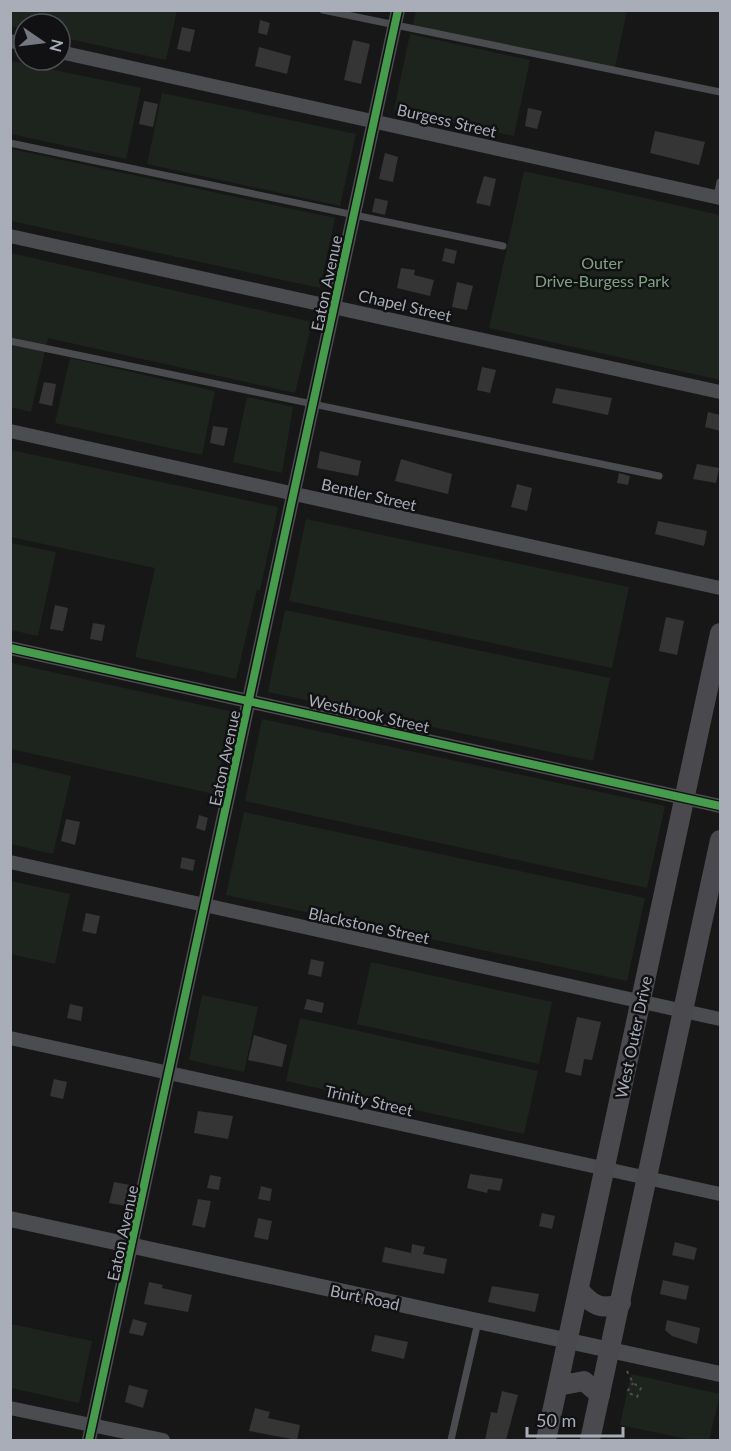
<svg xmlns="http://www.w3.org/2000/svg" width="731" height="1451" viewBox="0 0 731 1451" font-family="Lato,sans-serif">
<style>
.green{fill:#1d241e}
.building{fill:#353536}
.lines{fill:none;stroke-linecap:round;stroke-linejoin:round}
.path{stroke:#4d4e52;stroke-width:2;stroke-dasharray:3 4.5;stroke-linecap:butt}
.service{stroke:#4b4c50;stroke-width:7}
.minor{stroke:#4b4c50;stroke-width:14}
.tertiary{stroke:#4b4c50;stroke-width:16}
.secondary{stroke:#4a4a4e;stroke-width:20}
.cycleway-casing{stroke:#111113;stroke-width:11}
.cycleway{stroke:#469c4c;stroke-width:8}
.labels{text-anchor:middle;dominant-baseline:central;stroke-width:5;stroke-linejoin:round;paint-order:stroke}
.street-label{font-size:16px;fill:#a8adb8;stroke:#111113}
.park-label{font-size:16px;fill:#7fa381;stroke:#111113}
</style>
<rect width="100%" height="100%" fill="#171717"/>
<g class="green">
<polygon points="11,10 177,10 177,11 166,60 60,37 60,24 24,24 24,29 11,26"/>
<polygon points="416,11 627,11 615,67 413,26"/>
<polygon points="410,34 530,60 514,136 394,110"/>
<polygon points="11,61 141,88 126,159 11,134"/>
<polygon points="162,93 356,134 340,206 147,164"/>
<polygon points="11,149 335,218 320,288 11,221"/>
<polygon points="524,171 720,215 720,380 489,328"/>
<polygon points="11,253 312,322 295,393 48,338 31,412 11,407"/>
<polygon points="70,358 215,391 202,455 55,423"/>
<polygon points="247,397 293,407 282,473 233,462"/>
<polygon points="11,450 278,507 260,590 257,590 236,679 135,657 155,568 11,537"/>
<polygon points="306,519 629,587 612,668 289,601"/>
<polygon points="11,543 56,552 38,636 11,630"/>
<polygon points="285,610 610,678 593,761 268,692"/>
<polygon points="11,663 233,712 214,794 11,749"/>
<polygon points="262,719 665,806 647,888 245,801"/>
<polygon points="11,762 71,776 53,854 11,844"/>
<polygon points="244,812 645,898 627,981 226,895"/>
<polygon points="11,881 70,894 55,964 11,954"/>
<polygon points="371,962 552,1002 539,1064 357,1024"/>
<polygon points="202,995 258,1007 244,1072 189,1060"/>
<polygon points="300,1018 538,1071 524,1134 286,1081"/>
<polygon points="11,1324 92,1341 79,1403 11,1388"/>
<polygon points="631,1374 720,1394 709,1440 692,1440 620,1425"/>
</g>
<g class="building">
<polygon points="260,20 270,23 267,35 258,33"/>
<polygon points="182,27 195,30 190,52 177,49"/>
<polygon points="353,40 370,44 361,84 344,80"/>
<polygon points="259,47 291,56 287,74 255,66"/>
<polygon points="144,101 158,104 153,127 139,124"/>
<polygon points="528,108 542,111 537,129 525,126"/>
<polygon points="655,131 705,142 699,165 650,153"/>
<polygon points="385,153 398,157 393,182 379,179"/>
<polygon points="484,176 496,179 490,206 476,203"/>
<polygon points="375,198 388,201 385,215 372,212"/>
<polygon points="445,248 457,251 454,264 442,261"/>
<polygon points="401,268 415,270 414,275 434,280 430,296 397,288"/>
<polygon points="457,282 473,286 467,310 452,307"/>
<polygon points="482,367 496,370 490,393 477,390"/>
<polygon points="44,382 56,384 52,406 39,403"/>
<polygon points="556,388 612,398 608,415 552,403"/>
<polygon points="708,412 720,415 720,431 705,427"/>
<polygon points="213,426 228,428 224,446 210,443"/>
<polygon points="320,451 361,461 358,476 317,468"/>
<polygon points="401,459 452,474 448,494 395,481"/>
<polygon points="697,464 719,468 716,483 693,479"/>
<polygon points="619,473 630,476 628,485 617,483"/>
<polygon points="517,484 532,488 527,511 511,507"/>
<polygon points="658,521 707,531 704,546 655,534"/>
<polygon points="55,605 68,608 63,631 50,629"/>
<polygon points="666,617 684,621 677,655 659,651"/>
<polygon points="93,623 105,625 102,641 90,639"/>
<polygon points="199,815 208,818 205,831 196,828"/>
<polygon points="66,819 80,822 75,845 61,841"/>
<polygon points="182,857 195,860 193,871 180,868"/>
<polygon points="86,913 100,916 96,934 82,931"/>
<polygon points="311,959 324,962 321,977 308,974"/>
<polygon points="307,999 324,1003 322,1013 304,1009"/>
<polygon points="70,1004 83,1007 81,1021 67,1018"/>
<polygon points="577,1017 601,1022 592,1060 584,1059 581,1076 565,1072"/>
<polygon points="254,1035 287,1045 282,1067 248,1060"/>
<polygon points="54,1079 67,1082 63,1099 50,1096"/>
<polygon points="198,1111 233,1116 228,1139 194,1133"/>
<polygon points="470,1174 503,1179 500,1191 488,1189 487,1193 467,1188"/>
<polygon points="210,1175 221,1177 219,1190 207,1188"/>
<polygon points="114,1182 130,1185 126,1206 109,1203"/>
<polygon points="261,1186 272,1189 270,1201 258,1199"/>
<polygon points="198,1199 211,1201 205,1228 192,1225"/>
<polygon points="542,1213 555,1216 552,1229 539,1226"/>
<polygon points="258,1218 272,1221 268,1240 254,1237"/>
<polygon points="675,1242 697,1248 694,1260 672,1255"/>
<polygon points="412,1244 425,1247 423,1254 447,1259 444,1274 382,1262 385,1247 411,1253"/>
<polygon points="663,1280 689,1286 686,1300 660,1294"/>
<polygon points="149,1282 163,1285 162,1288 192,1295 188,1312 144,1304"/>
<polygon points="492,1286 539,1294 535,1312 488,1302"/>
<polygon points="133,1319 147,1323 143,1336 129,1333"/>
<polygon points="667,1320 700,1328 697,1344 672,1336 665,1330"/>
<polygon points="375,1335 408,1342 404,1359 371,1351"/>
<polygon points="129,1385 148,1390 143,1408 125,1402"/>
<polygon points="502,1391 518,1395 506,1440 485,1440 491,1412 497,1413"/>
<polygon points="255,1408 270,1412 268,1418 300,1425 297,1440 249,1431"/>
</g>
<g class="lines">
<polyline class="path" points="627,1371 633,1383 641,1388 637,1397 627,1392 633,1383"/>
<g class="service">
<polyline points="323,10 720,92"/>
<polyline points="10,143 503,246"/>
<polyline points="717,197 720,182"/>
<polyline points="10,341 659,476"/>
<polyline points="451,1440 478,1322"/>
</g>
<g class="minor">
<polyline points="10,41 24,44"/>
<polyline points="60,52 720,198"/>
<polyline points="10,236 720,392"/>
<polyline points="10,431 720,588"/>
<polyline points="10,648 720,806"/>
<polyline points="10,862 720,1019"/>
<polyline points="10,1038 720,1194"/>
<polyline points="10,1408 163,1440"/>
<polyline points="89,1440 398,10"/>
</g>
<polyline class="tertiary" points="10,1219 720,1374"/>
<g class="secondary">
<path d="M580,1291C592,1305 602,1311 621,1303"/>
<polyline points="558,1386 584,1381 600,1395"/>
<polyline points="546,1440 720,633"/>
<polyline points="590,1440 720,840"/>
</g>
<g class="cycleway-casing">
<g id="cycleway">
<polyline points="10,648 720,806"/>
<polyline points="89,1440 398,10"/>
</g>
</g>
<use href="#cycleway" class="cycleway"/>
</g>
<g class="labels">
<g class="street-label">
<text transform="translate(447 120) rotate(13)">Burgess Street</text>
<text transform="translate(326 283) rotate(-78)">Eaton Avenue</text>
<text transform="translate(405 305) rotate(13)">Chapel Street</text>
<text transform="translate(369 494) rotate(13)">Bentler Street</text>
<text transform="translate(369 713) rotate(13)">Westbrook Street</text>
<text transform="translate(224 758) rotate(-78)">Eaton Avenue</text>
<text transform="translate(369 925) rotate(12)">Blackstone Street</text>
<text transform="translate(633 1037) rotate(-78)">West Outer Drive</text>
<text transform="translate(369 1100) rotate(13)">Trinity Street</text>
<text transform="translate(122 1233) rotate(-78)">Eaton Avenue</text>
<text transform="translate(365 1297) rotate(12)">Burt Road</text>
</g>
<g class="park-label">
<text x="602" y="262">Outer<tspan x="602" dy="18">Drive-Burgess Park</tspan></text>
</g>
</g>
<rect width="731" height="1451" fill="none" stroke="#a8adb8" stroke-width="24"/>
<g transform="translate(42 42) rotate(104)"><circle r="28" fill="#111113" stroke="#4d4f55" stroke-width="1.5"/>
<path d="M0-4.5L10 22L0 15L-10 22Z" fill="#757880"/>
<text y="-9" font-size="16" font-weight="bold" text-anchor="middle" fill="#a8adb8">N</text>
</g>
<path d="M527 1427v9h96v-9" fill="none" stroke="#a8adb8" stroke-width="3"/>
<text x="536" y="1427" font-size="18" fill="#a8adb8" stroke="#111113" stroke-width="4.5" paint-order="stroke">50 m</text>
</svg>
